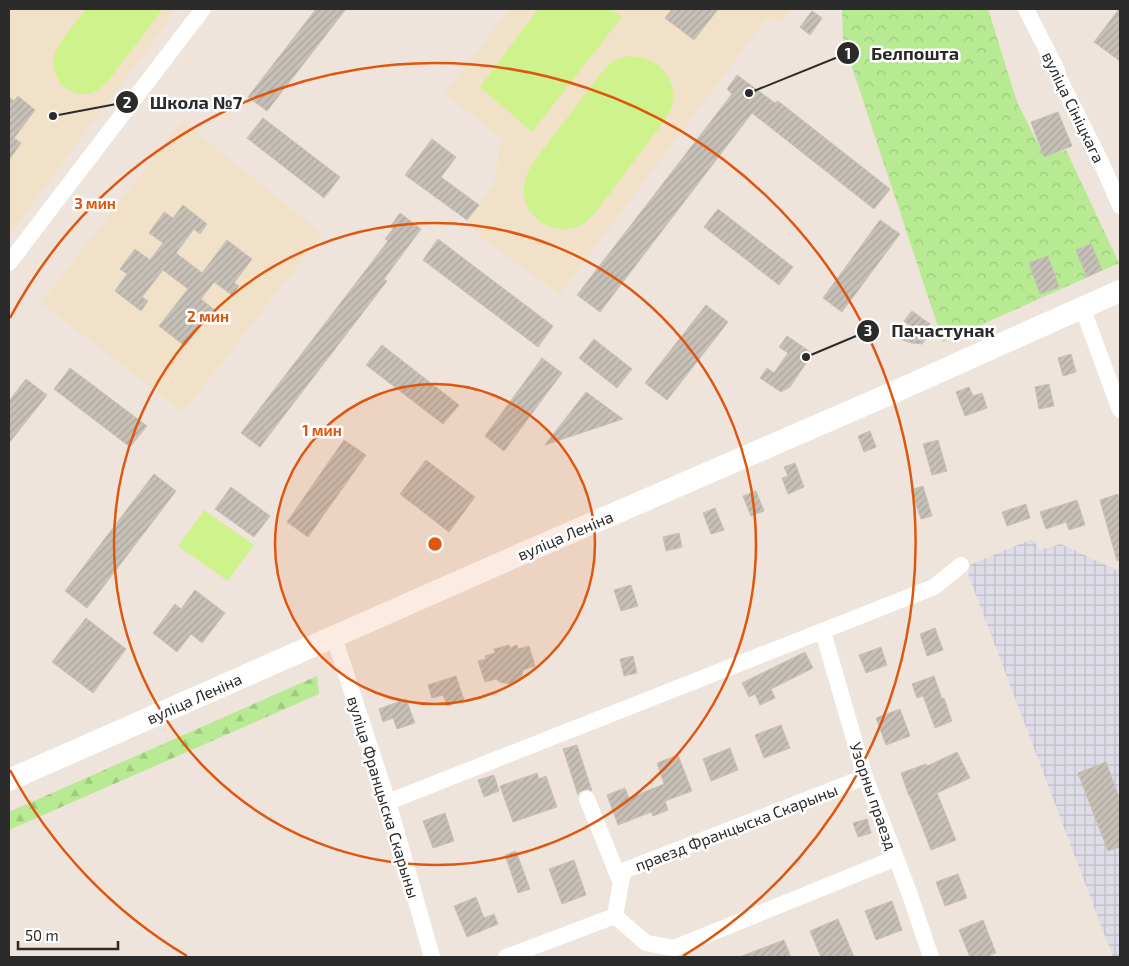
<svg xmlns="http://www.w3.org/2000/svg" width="1129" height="966" viewBox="0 0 1129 966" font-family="'Exo 2',sans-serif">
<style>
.industrial{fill:url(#industrial-grid)}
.education{fill:#f1e1c9}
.forest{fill:url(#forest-firs)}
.park{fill:url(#park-crowns)}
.pitch{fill:#cff38c}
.building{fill:url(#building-hatch);stroke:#cac0b4}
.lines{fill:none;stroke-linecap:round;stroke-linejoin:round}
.minor{stroke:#fff;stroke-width:16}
.secondary{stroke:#fff;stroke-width:22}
.ring{fill:none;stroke:#df570e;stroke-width:2.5}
.labels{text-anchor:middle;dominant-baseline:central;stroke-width:5;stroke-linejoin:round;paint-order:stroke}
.street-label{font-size:16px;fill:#2b2b2b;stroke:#fff}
.centre{fill:#df570e;stroke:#fff;stroke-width:2.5}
.ring-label{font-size:15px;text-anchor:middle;font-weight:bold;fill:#df570e;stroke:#fff;stroke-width:5;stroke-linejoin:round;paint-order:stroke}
.leader{fill:none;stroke:#2b2b2b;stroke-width:2}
.callout-dot{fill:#2b2b2b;stroke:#fff;stroke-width:2}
.mark-label{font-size:15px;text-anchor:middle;font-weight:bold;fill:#fff}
.callout-label{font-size:18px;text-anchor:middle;font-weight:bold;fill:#2b2b2b;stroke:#fff;stroke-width:5;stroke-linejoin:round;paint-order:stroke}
</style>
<defs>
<pattern id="industrial-grid" width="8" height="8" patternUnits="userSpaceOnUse" patternTransform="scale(1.25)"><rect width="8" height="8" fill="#dedce6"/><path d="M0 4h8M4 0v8" fill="none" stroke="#bfbdc5"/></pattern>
<pattern id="forest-firs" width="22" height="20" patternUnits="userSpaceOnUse" patternTransform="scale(1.25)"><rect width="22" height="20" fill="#b7ea92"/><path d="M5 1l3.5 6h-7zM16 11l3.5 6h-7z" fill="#9ec97e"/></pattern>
<pattern id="park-crowns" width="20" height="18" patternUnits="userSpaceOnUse" patternTransform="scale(1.25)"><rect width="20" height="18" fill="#b7ea92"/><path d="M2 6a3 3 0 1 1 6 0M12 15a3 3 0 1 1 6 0" fill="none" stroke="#9ec97e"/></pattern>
<pattern id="building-hatch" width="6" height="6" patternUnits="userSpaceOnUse" patternTransform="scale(1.25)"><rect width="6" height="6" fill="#c6c0b7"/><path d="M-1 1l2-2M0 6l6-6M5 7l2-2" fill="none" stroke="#aaa59e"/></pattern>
</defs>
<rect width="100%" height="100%" fill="#eee4db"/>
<polygon class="industrial" points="1032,539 1040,550 1061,544 1116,570 1120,569 1120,957 1113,957 968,574 970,565"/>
<g class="education">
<polygon points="9,9 177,9 9,235"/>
<polygon points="509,9 791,9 782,21 766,19 560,294 481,238 467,220 494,185 501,139 445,93"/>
<polygon points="182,121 323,234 183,412 41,303"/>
</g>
<polygon class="forest" points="317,676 319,694 9,830 9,812"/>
<polygon class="park" points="842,9 988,9 1017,102 1044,156 1066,150 1119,263 943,342 843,40"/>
<g class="pitch">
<path d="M86,9H163L108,81C102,87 97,92 89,94C68,97 50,78 54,57C57,44 77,21 86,9Z"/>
<polygon points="538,9 611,9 622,17 532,132 480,87"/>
<path d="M628,56C633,57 639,56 644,58C664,63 677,85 672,105C671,110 667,115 665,120L595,213C591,216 587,221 583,224C560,238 527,222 524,195C522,184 527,175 531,165L602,72L613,61Z"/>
<polygon points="204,510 254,545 228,581 178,546"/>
</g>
<g class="building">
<polygon points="316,9 346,9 267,111 248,97"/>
<polygon points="672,9 718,9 694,40 665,18"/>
<polygon points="1119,9 1120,9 1120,61 1094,42"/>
<polygon points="812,11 822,18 810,35 800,27"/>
<polygon points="737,75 775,103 778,101 890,189 874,209 752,113 600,312 577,295 732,94 727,89"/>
<polygon points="18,96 35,110 14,138 21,143 9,160 9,97 14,101"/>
<polygon points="1058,112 1072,146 1044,157 1031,122"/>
<polygon points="263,118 340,177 324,198 247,138"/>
<polygon points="432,139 456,157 441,177 479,205 467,220 405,175"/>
<polygon points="183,205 207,224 200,234 194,229 176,253 202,273 227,240 252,259 234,283 239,286 232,295 214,282 201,299 217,312 210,322 206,319 185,346 159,326 188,289 163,270 142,297 148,301 141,311 115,291 127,274 120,269 135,249 150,260 163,243 149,233 164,212 173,218"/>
<polygon points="718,209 793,267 779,285 704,227"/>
<polygon points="400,213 421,229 384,279 387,281 260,447 241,433 388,241 385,239 393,229 390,227"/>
<polygon points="880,220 900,234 842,312 823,298"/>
<polygon points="438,239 553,326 538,347 423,260"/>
<polygon points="1091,244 1102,270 1087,277 1076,250"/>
<polygon points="1048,256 1059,287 1040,294 1029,263"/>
<polygon points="706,305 728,322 667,400 645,383"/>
<polygon points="912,311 930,324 924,333 928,336 922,344 912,343 899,339 908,324 904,321"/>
<polygon points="787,336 809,351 806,363 790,387 781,392 760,378 767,368 774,373 788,353 779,347"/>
<polygon points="594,339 632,369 617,388 579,358"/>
<polygon points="382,345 459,405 443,424 366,365"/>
<polygon points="1071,354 1076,372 1063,376 1058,358"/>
<polygon points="542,358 562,373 504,451 485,436"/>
<polygon points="70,368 147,426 130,447 54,389"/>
<polygon points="26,379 47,395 9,443 9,401"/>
<polygon points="1049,384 1054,406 1039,409 1035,387"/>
<polygon points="969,387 973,396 982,393 987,408 965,416 956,392"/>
<polygon points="586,392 623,419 545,445"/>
<polygon points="870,431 876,447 864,452 858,436"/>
<polygon points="344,440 366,455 308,537 287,522"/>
<polygon points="938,440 947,471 932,475 923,444"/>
<polygon points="426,460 475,497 449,532 400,494"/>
<polygon points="795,463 804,487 788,494 782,478 788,476 784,467"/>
<polygon points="154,474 176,491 87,608 65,591"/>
<polygon points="923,486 932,516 921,519 911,490"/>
<polygon points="231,487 270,516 254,537 215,509"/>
<polygon points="756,491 764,511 751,516 743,496"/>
<polygon points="1118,494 1120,503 1120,560 1117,561 1100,500"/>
<polygon points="1077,500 1085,525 1069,530 1066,522 1046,529 1040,512"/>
<polygon points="1026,504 1030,518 1007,526 1002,512"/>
<polygon points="715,508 724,530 711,534 703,513"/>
<polygon points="679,533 682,547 666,551 663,537"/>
<polygon points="631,585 638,606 621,611 614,590"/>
<polygon points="195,590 225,613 202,643 191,634 177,652 153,633 175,604 181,609"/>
<polygon points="86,618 126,649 93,693 52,662"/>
<polygon points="935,628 943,650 927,656 920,634"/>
<polygon points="509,645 510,648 517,645 518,649 529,646 535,666 523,670 522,675 519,679 510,684 500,682 496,679 485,682 478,661 486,659 485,656 495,653 494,649"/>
<polygon points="881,647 887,665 866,673 859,655"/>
<polygon points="805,652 813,668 771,689 775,698 760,705 755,694 749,697 742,683"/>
<polygon points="633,656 637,673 624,676 620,659"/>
<polygon points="456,676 464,700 447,706 443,695 432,698 428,685"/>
<polygon points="934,676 942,699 944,698 952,721 935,728 923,696 917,698 912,684"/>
<polygon points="406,699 415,723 397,729 393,718 383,722 379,709"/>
<polygon points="900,709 910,736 886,745 876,718"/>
<polygon points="781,725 790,748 764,758 755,735"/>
<polygon points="577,745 592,791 588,789 584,790 579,792 578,795 563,749"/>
<polygon points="730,748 738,770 711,781 703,759"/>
<polygon points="957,752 970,778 937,793 956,840 931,850 910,796 909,796 901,773 926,764 927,766"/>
<polygon points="678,755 692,791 665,801 668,810 653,816 651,812 618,825 607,795 625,788 629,798 664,784 657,763"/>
<polygon points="1106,762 1120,800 1120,847 1108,851 1078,773"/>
<polygon points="537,773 539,779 546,776 557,807 513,822 500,786"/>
<polygon points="494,775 499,791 484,797 478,780"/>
<polygon points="445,813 454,841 433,848 423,821"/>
<polygon points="867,819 871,833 858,837 853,823"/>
<polygon points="516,851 530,889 518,893 505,855"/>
<polygon points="574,860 586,895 562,904 549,869"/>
<polygon points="958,874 967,898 945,906 936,882"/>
<polygon points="476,897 484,918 494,914 498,924 467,937 454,906"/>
<polygon points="892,901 902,930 876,940 865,911"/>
<polygon points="838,919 854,957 821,957 810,931"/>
<polygon points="983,920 996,953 985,957 970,957 959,930"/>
<polygon points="784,940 791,957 742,957 742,956"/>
</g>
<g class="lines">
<g class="minor">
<polyline points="1026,9 1057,70 1058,76 1102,164 1120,206"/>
<polyline points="9,263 203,9"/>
<polyline points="1082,307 1120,410"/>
<polyline points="823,632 865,777 909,892 931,957"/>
<polyline points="334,637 388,802 432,957"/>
<polyline points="587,799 621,883"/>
<polyline points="388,802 934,587 961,565"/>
<polyline points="615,916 623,871 865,777"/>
<polyline points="506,957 615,916 646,943 674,948 896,858"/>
</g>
<polyline class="secondary" points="9,780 528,551 883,397 1057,319 1120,291"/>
</g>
<circle cx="435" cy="544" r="160" fill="#df570e" fill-opacity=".12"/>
<g class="ring">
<circle cx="435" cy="544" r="160"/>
<circle cx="435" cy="544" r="321"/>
<path d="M187 956A481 481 0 0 1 10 770M10 318A481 481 0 1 1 683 956"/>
</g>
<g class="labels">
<g class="street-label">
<text transform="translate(1074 107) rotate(64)">вуліца Сініцкага</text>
<text transform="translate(565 535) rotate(-23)">вуліца Леніна</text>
<text transform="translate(194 698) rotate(-24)">вуліца Леніна</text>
<text transform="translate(874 796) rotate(71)">Узорны праезд</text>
<text transform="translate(384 797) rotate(73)">вуліца Францыска Скарыны</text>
<text transform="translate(736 827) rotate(-21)">праезд Францыска Скарыны</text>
</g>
</g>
<circle cx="435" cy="544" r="8" class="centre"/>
<g class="ring-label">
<text x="95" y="209">3 мин</text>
<text x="208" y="322">2 мин</text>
<text x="322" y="436">1 мин</text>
</g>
<path class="leader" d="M749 93L848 53M53 116L127 102M806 357L868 331"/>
<g class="callout-dot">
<circle cx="749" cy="93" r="5"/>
<circle cx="53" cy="116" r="5"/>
<circle cx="806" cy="357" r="5"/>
<circle cx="848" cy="53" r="12"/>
<circle cx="127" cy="102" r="12"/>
<circle cx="868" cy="331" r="12"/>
</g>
<g class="mark-label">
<text x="848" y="59">1</text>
<text x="127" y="108">2</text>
<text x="868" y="336">3</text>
</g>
<g class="callout-label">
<text x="915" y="60">Белпошта</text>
<text x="196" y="109">Школа №7</text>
<text x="943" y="337">Пачастунак</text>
</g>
<rect width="1129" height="966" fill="none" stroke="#2b2b2b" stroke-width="20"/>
<path d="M18 941v8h100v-8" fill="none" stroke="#2b2b2b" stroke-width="2.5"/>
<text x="25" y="941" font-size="15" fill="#2b2b2b" stroke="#ffffff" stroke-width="4" paint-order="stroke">50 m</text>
</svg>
